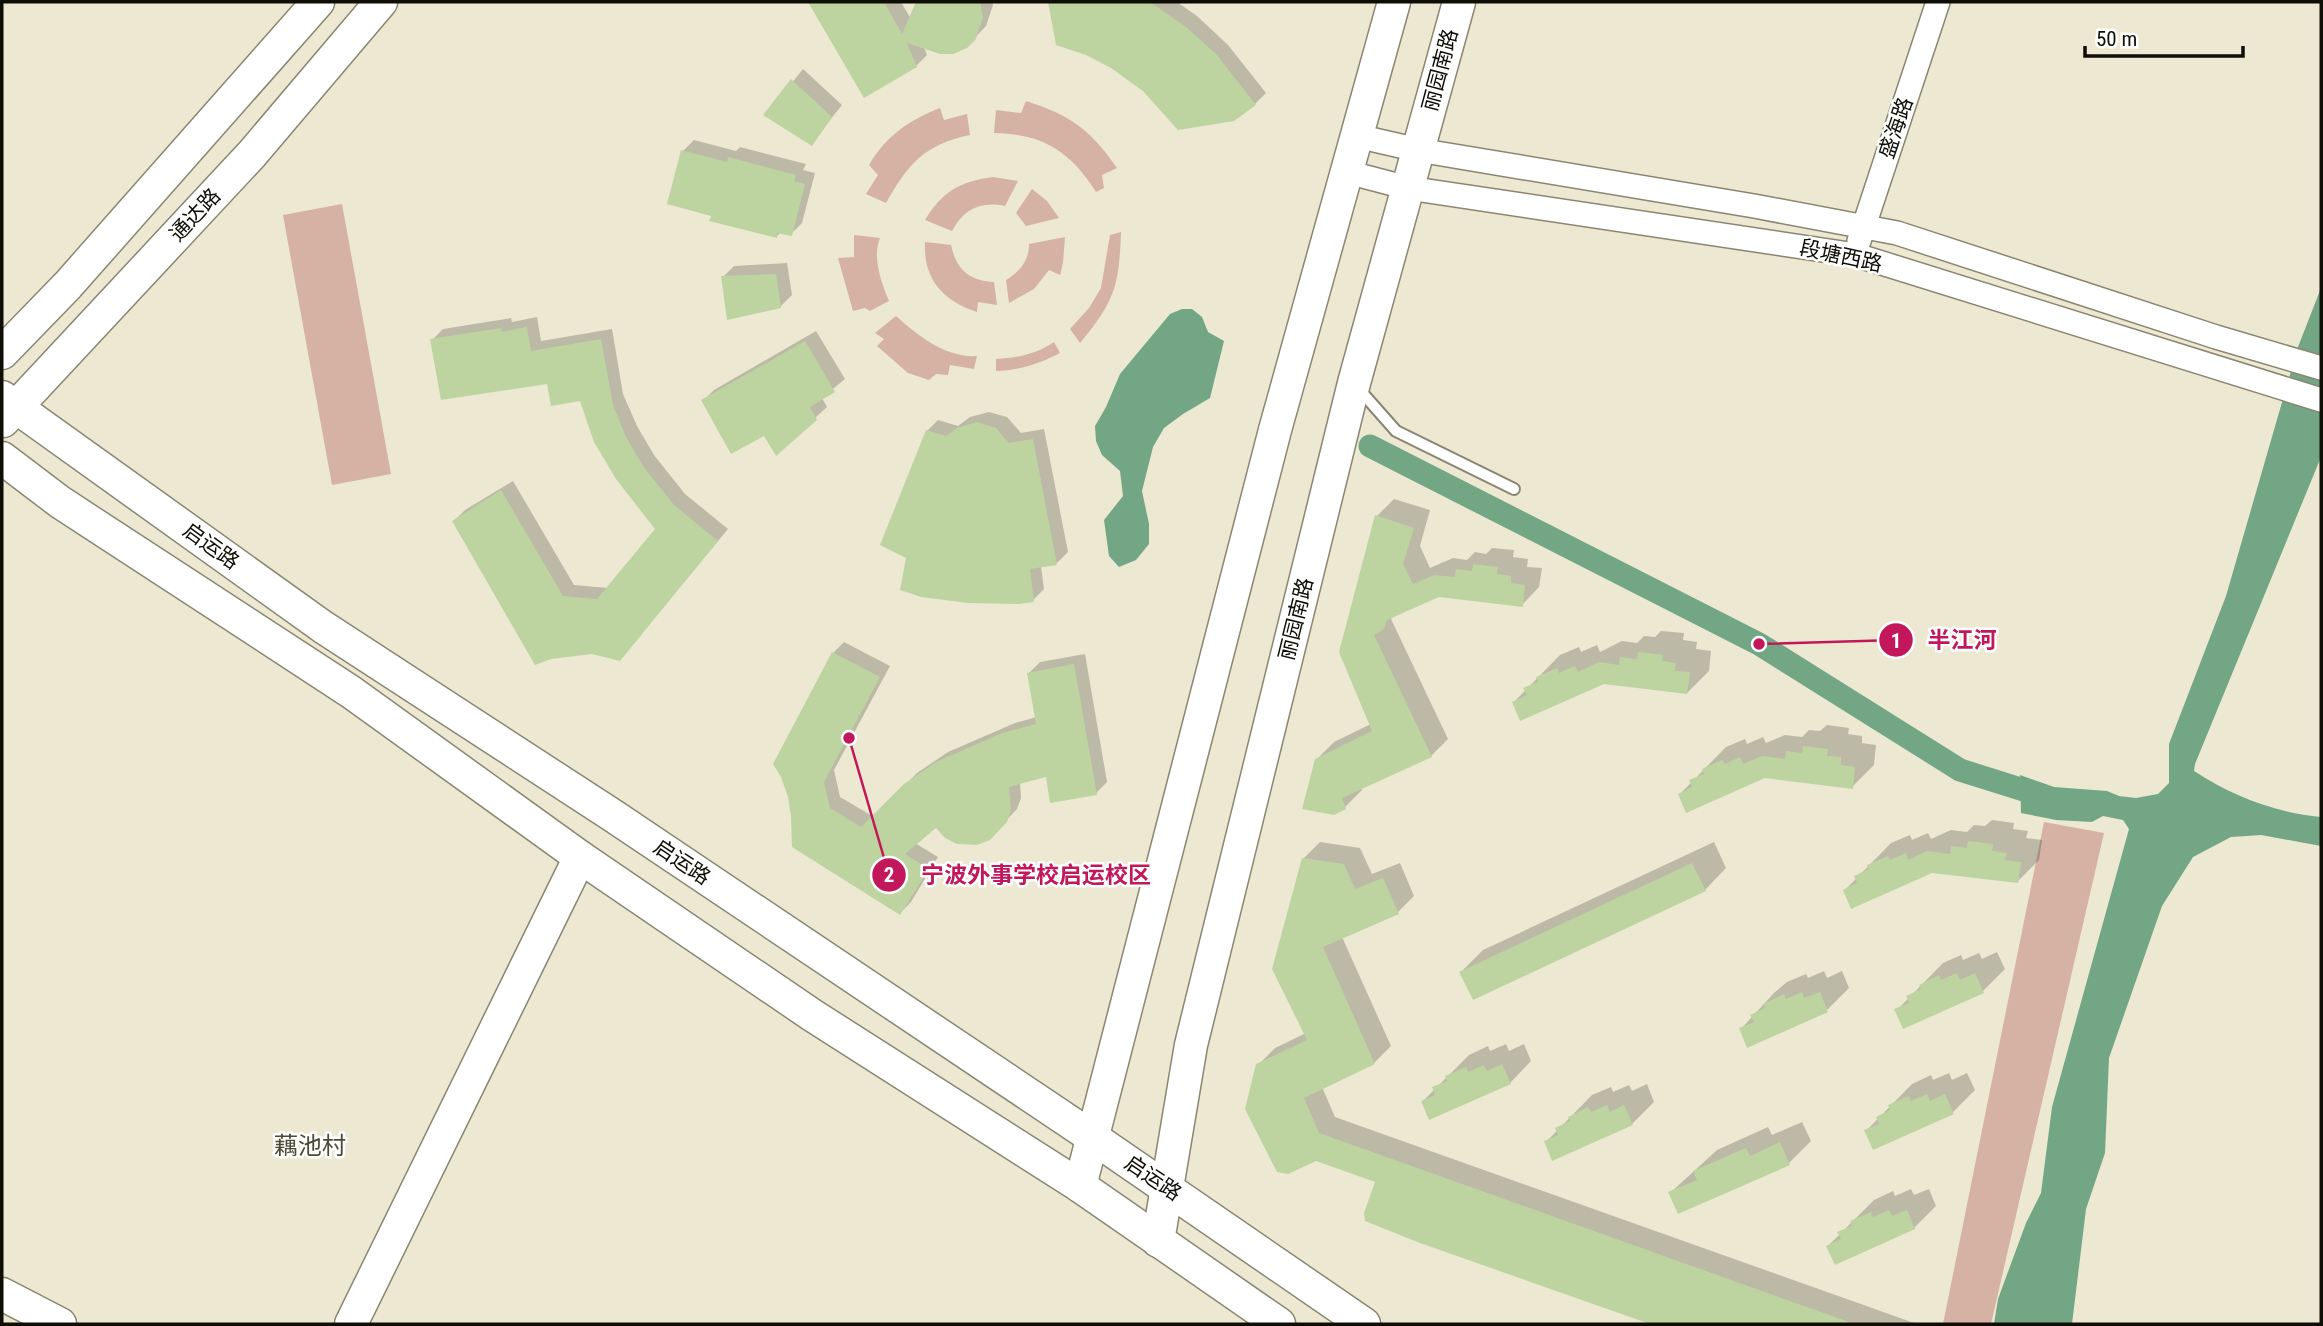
<svg xmlns="http://www.w3.org/2000/svg" width="2323" height="1326" viewBox="0 0 2323 1326" font-family="'Roboto Condensed','Noto Sans SC',sans-serif">
<style>
.green{fill:#d5b2a4}
.water{fill:#72a684}
.shadow{fill:#0003}
.lines{fill:none;stroke-linecap:round;stroke-linejoin:round}
.canal{stroke:#72a684;stroke-width:23}
.building{fill:#bdd4a0}
.lane-casing{stroke:#8a8671;stroke-width:14}
.street-casing{stroke:#8a8671;stroke-width:26}
.secondary-casing{stroke:#8a8671;stroke-width:35}
.lane{stroke:#fff;stroke-width:10}
.street{stroke:#fff;stroke-width:23}
.secondary{stroke:#fff;stroke-width:32}
.labels{text-anchor:middle;dominant-baseline:central;stroke-width:5;stroke-linejoin:round;paint-order:stroke}
.street-label{font-size:21px;fill:#0e0d06;stroke:#fff}
.quarter-label{font-size:24px;fill:#4c4936;stroke:#fff}
.leader{fill:none;stroke:#c2185b;stroke-width:2.5}
.callout-dot{fill:#c2185b;stroke:#fff;stroke-width:2.5}
.mark-label{font-size:21px;text-anchor:middle;font-weight:bold;fill:#fff}
.callout-label{font-size:23px;text-anchor:middle;font-weight:bold;fill:#c2185b;stroke:#fff;stroke-width:5;stroke-linejoin:round;paint-order:stroke}
</style>
<rect width="100%" height="100%" fill="#ece8d1"/>
<g class="green">
<path d="M1026,101C1070,115 1091,130 1117,168L1102,175L1104,188L1096,192C1070,151 1043,134 994,133L996,110L1021,113Z"/>
<path d="M940,108L944,120L967,114L970,135C925,144 908,164 886,203L866,194L878,175L869,165C886,136 909,120 940,108Z"/>
<path d="M993,177L1018,181L1005,206C980,201 964,209 952,231L925,220C943,191 959,182 993,177Z"/>
<polygon points="1032,189 1047,201 1059,218 1026,226 1016,213"/>
<polygon points="342,204 391,474 332,485 283,215"/>
<path d="M1121,232C1119,286 1115,301 1080,343L1070,329L1089,308L1101,288L1110,235Z"/>
<path d="M854,235L880,238C872,257 881,282 889,301L870,311L865,308L853,311L838,258L854,257Z"/>
<path d="M1065,237L1063,263L1060,275L1049,270L1034,289L1009,303L1006,280C1020,271 1029,261 1029,244Z"/>
<path d="M925,242L951,245C956,269 969,281 994,282L997,305L978,302L977,312C943,301 923,279 925,242Z"/>
<path d="M896,316C918,336 946,358 977,356L974,369L950,365L948,375L936,374L929,380L908,373L877,346L884,339L875,333Z"/>
<path d="M1054,342L1060,353C1039,364 1020,370 996,371V359C1018,358 1036,354 1054,342Z"/>
<polygon points="2044,822 2104,833 1991,1324 1943,1324"/>
</g>
<g class="water">
<path d="M2321,288V457L2195,764L2194,771C2232,796 2276,813 2321,817V846L2261,835L2231,837L2193,857L2162,906L2109,1058L2105,1153L2086,1209L2072,1324H1994L1998,1299L2026,1223L2041,1193L2052,1107L2129,829L2123,820L2103,816L2092,822L2056,820L2021,813L2020,775L2054,787L2107,791L2119,796L2136,798L2158,794L2169,783V744L2226,596L2298,347Z"/>
<polygon points="1182,309 1192,309 1202,317 1208,332 1224,341 1210,398 1183,414 1164,428 1153,447 1142,491 1149,524 1149,544 1136,560 1119,567 1109,556 1104,520 1123,496 1120,471 1102,455 1096,441 1095,426 1106,407 1120,374 1170,314"/>
</g>
<g class="shadow">
<polygon points="810,2 901,2 911,19 919,2 992,2 993,5 986,26 966,47 924,47 927,55 916,66 865,96"/>
<polygon points="1050,2 1177,2 1197,16 1228,45 1266,93 1255,104 1144,90 1112,66 1086,54 1058,44"/>
<polygon points="803,69 842,105 811,144 766,115"/>
<polygon points="694,140 736,151 740,147 806,164 803,170 815,173 802,223 791,234 781,232 777,236 713,214 683,151"/>
<polygon points="787,263 792,295 781,306 723,277 734,266"/>
<polygon points="537,317 541,341 612,329 623,394 637,426 654,455 685,494 728,529 630,647 454,521 465,510 513,481 574,585 608,588 657,529 581,399 548,382 432,340 443,329 511,318 512,322"/>
<polygon points="816,331 845,379 822,398 827,407 815,418 765,433 703,401 714,390"/>
<polygon points="989,412 1007,417 1021,433 1044,429 1068,552 1057,563 1041,566 1044,589 1033,600 927,431 938,420 958,426 970,417"/>
<polygon points="1394,499 1430,510 1420,546 1430,568 1453,558 1467,560 1475,552 1486,554 1492,548 1514,550 1513,557 1528,559 1527,567 1542,568 1539,587 1522,605 1439,595 1396,614 1391,619 1448,739 1431,756 1362,787 1362,790 1345,807 1316,760 1334,742 1371,724 1377,516"/>
<polygon points="1661,631 1684,633 1683,640 1697,642 1696,649 1711,651 1709,671 1687,693 1604,682 1514,702 1560,655 1579,647 1581,652 1597,645 1600,652 1622,641 1637,643 1644,636 1655,637"/>
<polygon points="844,642 890,666 834,770 840,797 874,817 917,773 948,752 1015,723 1037,717 1029,673 1040,662 1085,654 1107,782 1096,793 1047,775 1020,782 1021,798 1017,809 1001,826 936,826 915,843 938,857 911,902 900,913 793,846 833,653"/>
<polygon points="1827,725 1849,728 1848,734 1862,736 1862,743 1876,745 1874,765 1852,787 1765,776 1680,794 1726,747 1745,739 1747,744 1763,737 1766,743 1785,735 1802,737 1809,730 1820,731"/>
<polygon points="1992,820 2014,823 2013,829 2028,831 2026,838 2042,840 2039,860 2017,882 1932,871 1845,890 1891,843 1910,835 1912,840 1928,833 1931,839 1951,830 1967,832 1974,825 1985,826"/>
<polygon points="1320,842 1360,848 1372,874 1400,863 1414,896 1398,912 1342,937 1391,1046 1374,1063 1322,1087 1335,1117 1917,1324 1653,1324 1420,1241 1378,1181 1316,1159 1258,1065 1275,1048 1306,1033 1303,859"/>
<polygon points="1714,842 1726,868 1705,890 1461,972 1483,950"/>
<polygon points="1997,952 2005,969 1983,991 1897,1010 1943,963 1961,955 1963,960 1979,953 1982,959"/>
<polygon points="1824,971 1827,978 1842,971 1849,988 1827,1010 1748,1045 1741,1029 1774,993 1787,982 1806,974 1808,978"/>
<polygon points="1506,1044 1509,1051 1524,1044 1531,1061 1510,1083 1423,1101 1469,1055 1488,1046 1490,1051"/>
<polygon points="1949,1073 1952,1080 1967,1073 1975,1090 1953,1112 1866,1131 1912,1084 1931,1075 1933,1080"/>
<polygon points="1647,1084 1654,1102 1632,1124 1553,1158 1546,1142 1592,1095 1611,1087 1613,1092 1629,1085 1632,1091"/>
<polygon points="1802,1122 1811,1141 1789,1163 1670,1193 1717,1150 1768,1127 1772,1135"/>
<polygon points="1911,1189 1914,1195 1929,1189 1936,1206 1914,1228 1828,1246 1874,1200 1893,1191 1895,1196"/>
</g>
<g class="lines">
<polyline class="canal" points="1370,446 1759,644 1960,770 2049,798"/>
</g>
<g class="building">
<polygon points="808,2 884,2 902,34 916,2 980,2 983,17 976,39 967,48 953,54 940,54 907,43 917,67 864,98"/>
<polygon points="1048,2 1150,2 1186,27 1217,55 1256,105 1234,121 1178,130 1143,91 1111,68 1086,55 1056,45"/>
<polygon points="791,79 832,117 812,146 763,115"/>
<polygon points="681,150 727,162 728,157 796,175 794,181 805,184 792,236 777,233 777,238 709,221 711,216 667,204"/>
<polygon points="776,274 781,308 727,320 721,276"/>
<polygon points="527,327 531,351 601,339 613,405 626,437 643,466 674,505 718,541 620,661 592,654 551,659 535,665 452,521 501,490 563,596 597,599 655,529 616,479 594,442 580,401 551,406 547,384 441,400 430,339 501,328 502,332"/>
<polygon points="805,341 835,392 810,407 817,420 776,456 764,436 731,454 701,400"/>
<polygon points="977,422 996,428 1009,443 1033,439 1057,565 1030,569 1034,602 1019,604 968,603 921,597 900,590 906,558 880,545 926,430 946,436 957,428"/>
<polygon points="1375,515 1414,528 1403,564 1413,584 1434,575 1455,577 1456,569 1472,571 1473,564 1498,567 1497,574 1511,576 1511,583 1525,585 1523,607 1439,597 1387,620 1384,629 1374,635 1432,757 1342,798 1346,809 1334,815 1302,809 1315,759 1372,731 1339,652"/>
<polygon points="832,652 880,677 824,782 830,808 861,827 904,784 936,762 1002,733 1036,724 1027,673 1074,664 1097,795 1050,803 1046,777 1009,787 1011,810 1007,822 990,840 977,845 957,844 945,838 936,828 905,854 929,869 900,915 792,847 791,816 788,797 781,777 773,764"/>
<polygon points="1638,652 1663,655 1662,661 1676,663 1675,671 1690,672 1687,694 1604,684 1520,721 1512,702 1527,695 1523,688 1538,682 1536,677 1557,668 1559,673 1575,666 1578,672 1599,662 1619,665 1620,657 1637,659"/>
<polygon points="1803,746 1828,749 1827,756 1841,757 1841,765 1855,767 1853,789 1765,778 1686,813 1678,794 1692,787 1689,780 1704,774 1702,769 1722,760 1725,764 1740,757 1743,764 1762,756 1785,759 1786,751 1802,753"/>
<polygon points="1968,841 1993,844 1992,851 2007,853 2005,860 2021,862 2018,883 1932,873 1851,909 1843,890 1857,883 1854,876 1869,869 1867,865 1888,856 1890,860 1906,853 1908,860 1927,851 1950,854 1951,846 1967,848"/>
<polygon points="1302,858 1344,864 1355,889 1383,878 1399,914 1323,947 1375,1064 1304,1098 1319,1133 1849,1322 1849,1324 1650,1324 1420,1243 1365,1221 1364,1213 1375,1182 1316,1161 1288,1174 1277,1172 1245,1109 1256,1064 1307,1040 1272,969"/>
<polygon points="1692,863 1706,891 1473,1000 1459,972"/>
<polygon points="1957,973 1960,980 1975,973 1984,993 1903,1029 1894,1009 1909,1003 1906,996 1921,989 1919,985 1939,975 1941,980"/>
<polygon points="1802,992 1804,998 1820,992 1828,1012 1747,1048 1739,1028 1754,1022 1750,1015 1765,1008 1763,1004 1784,994 1786,999"/>
<polygon points="1502,1064 1511,1084 1429,1120 1421,1101 1435,1095 1432,1087 1447,1081 1445,1076 1466,1067 1468,1072 1484,1065 1487,1071"/>
<polygon points="1927,1094 1930,1101 1945,1094 1954,1114 1873,1150 1864,1130 1879,1124 1876,1117 1890,1110 1888,1105 1909,1096 1911,1101"/>
<polygon points="1607,1105 1610,1112 1624,1105 1633,1125 1552,1161 1544,1141 1558,1135 1555,1128 1570,1121 1568,1117 1588,1107 1591,1112"/>
<polygon points="1780,1142 1790,1165 1678,1214 1668,1192 1697,1180 1693,1171 1746,1148 1750,1156"/>
<polygon points="1889,1210 1892,1216 1907,1210 1915,1229 1835,1265 1826,1246 1841,1239 1837,1232 1852,1226 1850,1221 1871,1212 1873,1217"/>
</g>
<g class="lines">
<g class="lane-casing">
<polyline id="lane" points="1358,388 1396,431 1514,489"/>
</g>
<g class="street-casing">
<g id="street">
<polyline points="1357,136 1418,150 1754,206 1897,233 2216,337 2321,368"/>
<polyline points="1347,172 1408,188 1856,255 2321,400"/>
<polyline points="1859,241 1938,2"/>
</g>
</g>
<g class="secondary-casing">
<g id="secondary">
<polyline points="2,353 68,285 318,2"/>
<polyline points="2,397 323,627 612,815 1092,1137 1364,1324"/>
<polyline points="3,421 252,154 381,2"/>
<polyline points="2,458 60,502 351,692 580,857 812,1015 1080,1186 1279,1324"/>
<polyline points="1080,1186 1275,430 1394,2"/>
<polyline points="1158,1241 1191,1045 1354,383 1459,2"/>
<polyline points="2,1294 60,1324"/>
<polyline points="351,1324 580,857"/>
</g>
</g>
<use href="#lane" class="lane"/>
<use href="#street" class="street"/>
<use href="#secondary" class="secondary"/>
</g>
<g class="labels">
<g class="street-label">
<text transform="translate(1440 70) rotate(-75)">丽园南路</text>
<text transform="translate(1896 128) rotate(-71)">盛海路</text>
<text transform="translate(195 215) rotate(-47)">通达路</text>
<text transform="translate(1841 256) rotate(12)">段塘西路</text>
<text transform="translate(211 546) rotate(36)">启运路</text>
<text transform="translate(1296 619) rotate(-76)">丽园南路</text>
<text transform="translate(682 862) rotate(34)">启运路</text>
<text transform="translate(1153 1178) rotate(34)">启运路</text>
</g>
<g class="quarter-label">
<text x="310" y="1146">藕池村</text>
</g>
</g>
<path class="leader" d="M1759 644L1896 640M849 738L889 875"/>
<g class="callout-dot">
<circle cx="1759" cy="644" r="7"/>
<circle cx="849" cy="738" r="7"/>
<circle cx="1896" cy="640" r="18"/>
<circle cx="889" cy="875" r="18"/>
</g>
<g class="mark-label">
<text x="1896" y="648">1</text>
<text x="889" y="882">2</text>
</g>
<g class="callout-label">
<text x="1962" y="648">半江河</text>
<text x="1036" y="883">宁波外事学校启运校区</text>
</g>
<rect width="2323" height="1326" fill="none" stroke="#0e0d06" stroke-width="7"/>
<path d="M2085 46v10h158v-10" fill="none" stroke="#0e0d06" stroke-width="3.5"/>
<text x="2096" y="46" font-size="21" fill="#0e0d06" stroke="#ffffff" stroke-width="5" paint-order="stroke">50 m</text>
</svg>
